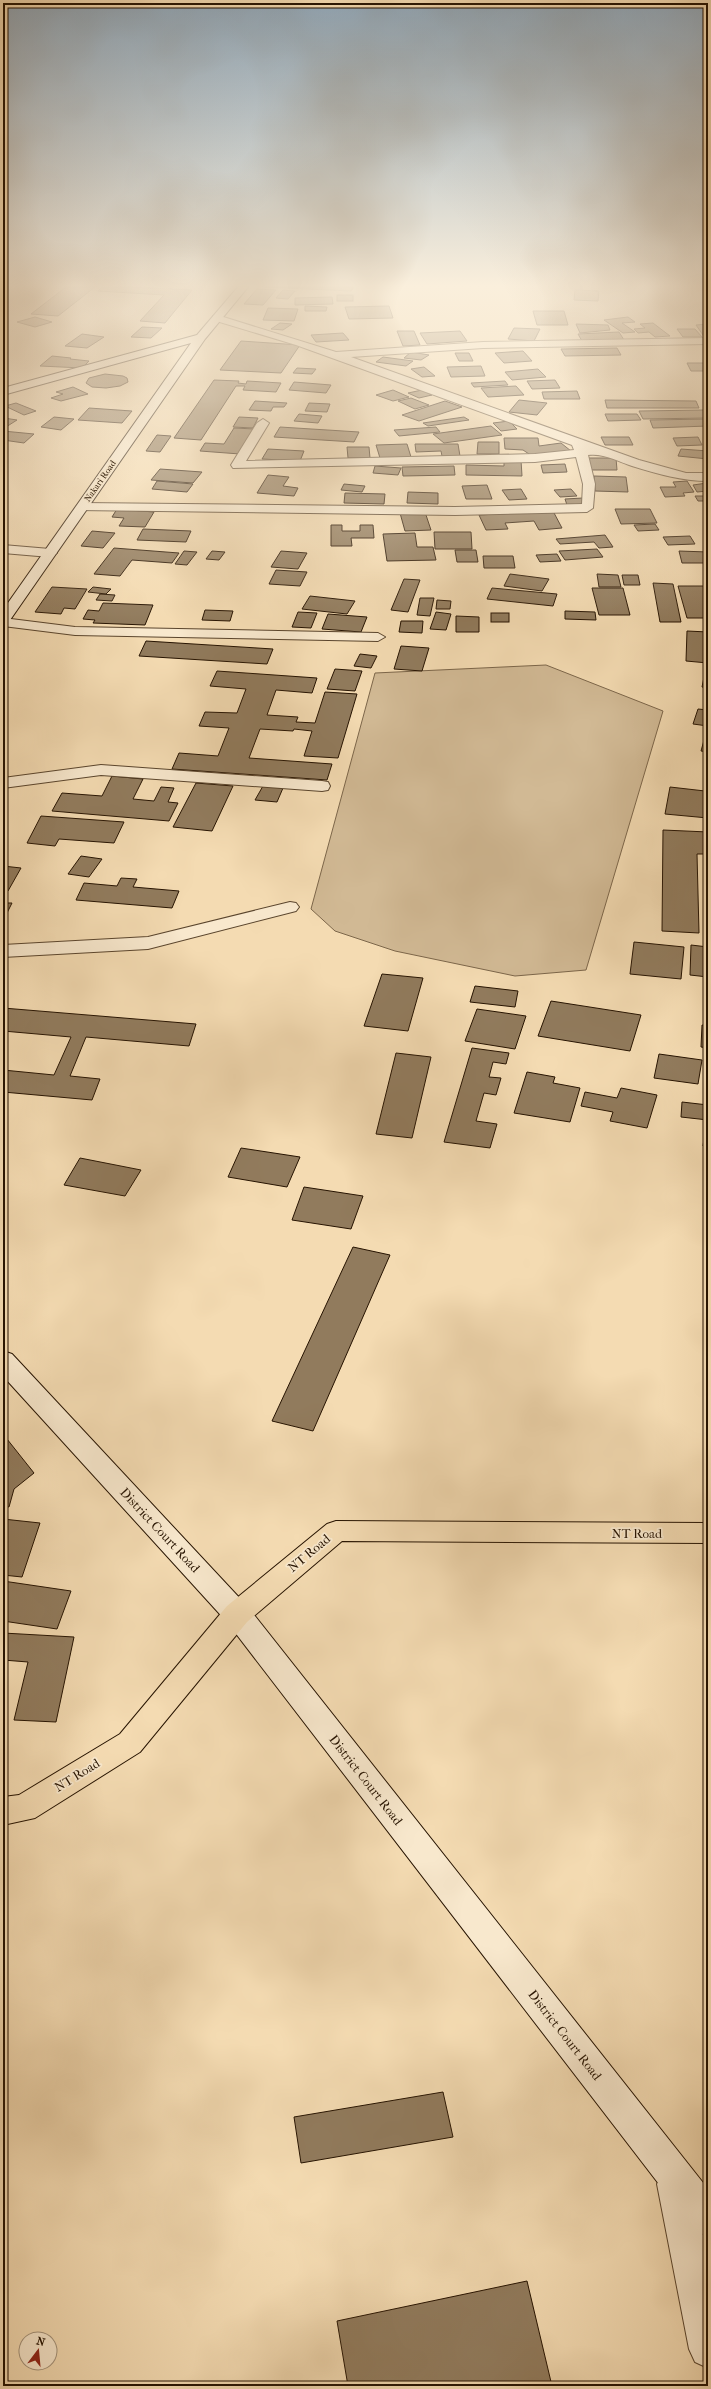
<svg xmlns="http://www.w3.org/2000/svg" width="711" height="2389" viewBox="0 0 711 2389" font-family="'IM FELL French Canon',serif">
<style>
.green{fill:#d1b994;stroke:#7c664a}
.building{fill:#917b5d;stroke:#261301}
.lines{fill:none;stroke-linecap:round;stroke-linejoin:round}
.street-casing{stroke:#5a452d;stroke-width:2}
.secondary-casing{stroke:#261301;stroke-width:2}
.primary-casing{stroke:#261301;stroke-width:2}
.street{fill:#f8e8cd;fill-rule:evenodd}
.secondary{fill:#f8e8cd;fill-rule:evenodd}
.primary{fill:#f4dbb2;fill-rule:evenodd}
.labels{text-anchor:middle;dominant-baseline:central;stroke-width:3.5;stroke-linejoin:round;paint-order:stroke}
.far-street-label{font-size:9px;fill:#261301;stroke:#f8e8cd}
.near-street-label{font-size:13px;fill:#261301;stroke:#f8e8cd}
</style>
<rect width="100%" height="100%" fill="#f4dbb2"/>
<filter id="stains"><feTurbulence type="fractalNoise" baseFrequency=".005" numOctaves="4"/><feColorMatrix values="0 0 0 0 .2 0 0 0 0 .09 0 0 0 0 .02 0 0 0 .5 -.17"/></filter>
<radialGradient id="worn" r=".72"><stop offset=".6" stop-color="#630" stop-opacity="0"/><stop offset="1" stop-color="#630" stop-opacity=".3"/></radialGradient>
<polygon class="green" points="546,665 663,711 586,970 515,976 395,951 335,931 311,909 375,673"/>
<g class="building">
<polygon points="66,287 95,287 58,316 31,314"/>
<polygon points="102,287 132,287 192,290 165,323 140,321 164,295 98,291"/>
<polygon points="265,287 354,287 351,291"/>
<polygon points="257,289 276,290 263,305 244,304"/>
<polygon points="283,290 295,291 288,299 276,298"/>
<polygon points="575,290 599,291 598,301 574,300"/>
<rect x="337" y="295" width="16" height="6"/>
<polygon points="332,297 333,304 295,305 295,298"/>
<polygon points="305,306 327,307 326,311 305,311"/>
<polygon points="389,306 393,318 349,319 345,307"/>
<polygon points="268,308 298,309 294,321 263,320"/>
<polygon points="533,311 564,311 568,325 537,325"/>
<polygon points="35,317 52,322 35,327 17,322"/>
<polygon points="628,317 635,322 622,323 635,332 623,333 604,320"/>
<polygon points="280,323 292,324 283,330 271,329"/>
<polygon points="653,323 670,336 655,337 649,332 638,333 634,329 645,328 640,324"/>
<polygon points="576,324 608,325 610,330 580,333"/>
<polygon points="708,324 708,335 703,335 696,325"/>
<polygon points="142,327 162,328 151,338 131,337"/>
<polygon points="514,328 540,329 534,341 508,339"/>
<polygon points="677,329 695,329 702,337 683,337"/>
<polygon points="397,331 414,331 420,345 403,346"/>
<polygon points="460,331 467,341 427,344 420,333"/>
<polygon points="619,332 624,340 582,341 578,334"/>
<polygon points="343,333 349,340 316,342 311,335"/>
<polygon points="82,334 104,337 87,348 65,346"/>
<polygon points="241,341 300,345 281,373 220,370"/>
<polygon points="617,348 621,355 565,356 561,349"/>
<polygon points="523,351 532,361 504,363 495,353"/>
<polygon points="411,352 429,355 421,360 404,358"/>
<polygon points="455,353 469,353 473,361 459,361"/>
<polygon points="52,356 71,358 70,359 89,361 82,368 40,366"/>
<polygon points="383,357 413,361 406,366 376,362"/>
<polygon points="687,363 708,363 708,371 691,371"/>
<polygon points="481,366 485,376 451,377 447,367"/>
<polygon points="424,367 435,376 422,377 411,369"/>
<polygon points="297,368 316,369 312,374 293,373"/>
<polygon points="538,369 546,377 512,380 505,372"/>
<polygon points="105,374 123,376 127,378 128,382 120,386 106,388 92,387 86,383 89,378"/>
<polygon points="214,380 239,381 238,383 246,384 247,381 281,383 276,392 243,390 245,386 236,386 201,440 174,438"/>
<polygon points="555,380 560,388 532,389 527,381"/>
<polygon points="505,381 508,385 474,387 471,383"/>
<polygon points="294,382 331,385 326,393 289,390"/>
<polygon points="516,386 524,395 488,397 481,388"/>
<polygon points="73,387 88,394 61,401 51,398 63,394 56,392"/>
<polygon points="393,390 409,397 393,401 376,395"/>
<polygon points="422,390 432,395 419,398 408,393"/>
<polygon points="577,391 580,399 544,399 542,392"/>
<polygon points="411,398 429,405 415,409 398,401"/>
<polygon points="519,400 547,403 537,415 509,412"/>
<polygon points="605,400 696,401 699,408 607,408"/>
<polygon points="255,401 287,403 284,407 273,407 271,411 249,410"/>
<polygon points="445,401 462,407 419,421 402,415"/>
<polygon points="16,403 36,411 24,415 5,406"/>
<polygon points="309,403 330,404 327,412 305,411"/>
<polygon points="89,408 132,411 122,423 78,420"/>
<polygon points="704,410 708,418 643,419 639,411"/>
<polygon points="299,414 322,416 318,423 294,421"/>
<polygon points="605,414 637,414 641,420 608,421"/>
<polygon points="54,417 74,419 61,430 41,427"/>
<polygon points="239,417 258,418 253,428 233,427"/>
<polygon points="464,417 469,420 428,426 423,423"/>
<polygon points="4,418 17,420 6,427 3,427"/>
<polygon points="708,419 708,426 653,428 650,420"/>
<polygon points="509,421 517,429 501,431 493,423"/>
<polygon points="491,426 502,435 444,443 433,434"/>
<polygon points="280,427 359,432 354,442 274,437"/>
<polygon points="436,427 440,432 399,436 394,430"/>
<polygon points="234,428 255,429 240,454 200,451 205,443 224,444"/>
<polygon points="3,431 34,434 24,443 3,440"/>
<polygon points="157,435 171,436 160,452 146,451"/>
<polygon points="601,437 629,437 633,445 605,445"/>
<polygon points="698,437 702,445 677,446 673,438"/>
<polygon points="504,438 538,438 539,446 561,443 571,451 532,456 523,450 505,449"/>
<polygon points="478,442 499,442 499,454 477,454"/>
<polygon points="407,444 411,457 380,458 376,445"/>
<polygon points="415,444 458,444 460,456 442,456 441,451 416,452"/>
<polygon points="347,447 369,447 370,458 348,458"/>
<polygon points="268,449 304,451 300,461 262,459"/>
<polygon points="681,449 708,451 708,459 678,456"/>
<polygon points="587,458 616,458 617,470 588,470"/>
<polygon points="504,459 521,460 522,476 466,475 466,465 504,466"/>
<polygon points="565,464 567,472 543,473 541,465"/>
<polygon points="375,466 401,468 398,475 373,473"/>
<polygon points="454,466 455,475 403,476 402,467"/>
<polygon points="160,469 202,472 193,483 151,480"/>
<polygon points="268,475 289,477 283,486 298,488 294,496 257,493"/>
<polygon points="594,476 626,477 628,492 595,491"/>
<polygon points="157,481 193,484 187,492 152,489"/>
<polygon points="687,481 694,492 683,493 685,496 665,497 660,487 676,487 673,482"/>
<polygon points="707,483 708,483 708,491 697,492 693,485"/>
<polygon points="344,484 365,486 362,492 341,490"/>
<polygon points="487,485 492,499 466,499 462,486"/>
<polygon points="521,489 527,499 509,500 502,490"/>
<polygon points="571,489 577,496 560,497 554,490"/>
<polygon points="408,492 438,493 438,504 407,503"/>
<polygon points="345,493 385,494 384,504 344,503"/>
<polygon points="695,496 708,496 708,501 698,501"/>
<polygon points="583,498 585,504 567,505 565,499"/>
<polygon points="117,509 154,512 145,527 119,526 124,518 112,517"/>
<polygon points="615,509 650,509 657,523 621,524"/>
<polygon points="553,511 562,528 539,530 534,521 505,523 508,529 486,530 479,515"/>
<polygon points="425,512 431,530 405,531 400,513"/>
<polygon points="655,524 659,530 638,531 634,525"/>
<polygon points="331,525 342,525 342,531 360,531 360,525 373,525 374,538 351,538 352,546 331,546"/>
<polygon points="143,529 191,531 186,542 137,540"/>
<polygon points="92,531 115,533 103,548 81,546"/>
<polygon points="434,532 471,532 472,549 435,549"/>
<polygon points="415,533 417,547 433,547 436,560 387,561 383,534"/>
<polygon points="605,535 613,547 599,548 594,542 560,544 556,539"/>
<polygon points="690,536 695,544 668,545 663,537"/>
<polygon points="114,548 179,553 172,563 132,560 120,576 94,574"/>
<polygon points="597,549 603,557 565,560 559,551"/>
<polygon points="455,550 476,550 478,562 457,562"/>
<polygon points="184,551 197,552 187,565 175,564"/>
<polygon points="212,551 225,552 219,560 206,559"/>
<polygon points="281,551 307,553 298,569 271,567"/>
<polygon points="679,551 708,552 708,563 682,563"/>
<polygon points="557,554 561,561 540,562 536,555"/>
<polygon points="483,556 513,556 515,568 484,568"/>
<polygon points="276,570 307,572 300,586 269,584"/>
<polygon points="510,574 549,579 542,591 504,586"/>
<polygon points="597,574 618,575 621,587 599,587"/>
<polygon points="622,575 638,575 640,585 624,585"/>
<polygon points="404,579 420,580 408,612 391,610"/>
<polygon points="653,583 673,584 681,622 660,622"/>
<polygon points="678,586 708,586 708,618 687,618"/>
<polygon points="52,587 87,589 75,609 64,608 61,614 35,612"/>
<polygon points="93,587 111,589 106,594 88,592"/>
<polygon points="492,588 557,594 553,606 487,599"/>
<polygon points="592,588 623,588 630,615 599,615"/>
<polygon points="100,594 115,595 112,601 96,600"/>
<polygon points="310,596 355,601 347,614 302,609"/>
<polygon points="420,598 434,598 430,616 417,615"/>
<polygon points="437,600 451,601 450,609 436,609"/>
<polygon points="103,603 153,605 145,625 93,623 95,620 83,619 88,610 99,611"/>
<polygon points="205,610 233,611 230,621 202,620"/>
<polygon points="565,611 595,612 596,620 565,619"/>
<polygon points="298,612 317,613 311,628 292,627"/>
<polygon points="436,612 451,614 446,630 430,629"/>
<rect x="491" y="613" width="18" height="9"/>
<polygon points="328,614 367,617 361,632 322,629"/>
<polygon points="456,616 479,617 479,632 456,632"/>
<polygon points="401,621 423,621 422,633 399,632"/>
<polygon points="687,631 708,632 708,663 686,661"/>
<polygon points="146,641 273,649 267,664 139,656"/>
<polygon points="401,646 429,648 422,671 394,669"/>
<polygon points="360,654 377,656 371,668 354,666"/>
<polygon points="335,669 362,671 355,691 327,689"/>
<polygon points="217,671 317,678 312,693 276,690 267,715 298,717 296,722 315,723 325,692 357,694 338,758 304,756 312,731 294,729 293,731 260,729 249,758 332,764 327,780 172,769 179,753 218,756 229,728 199,726 205,712 237,713 246,689 210,686"/>
<polygon points="705,672 708,673 708,688 702,687"/>
<polygon points="698,709 708,710 708,726 693,724"/>
<polygon points="706,733 708,733 708,752 701,751"/>
<polygon points="112,776 143,779 133,799 154,801 161,787 174,788 168,802 178,803 169,821 52,811 62,793 102,796"/>
<polygon points="196,783 233,786 212,831 173,827"/>
<polygon points="263,786 283,788 277,802 255,800"/>
<polygon points="670,787 705,791 704,800 708,801 708,818 665,814"/>
<polygon points="41,816 124,822 114,843 59,839 55,846 27,843"/>
<polygon points="663,830 708,832 708,854 697,854 699,933 662,931"/>
<polygon points="81,856 102,859 89,877 68,874"/>
<polygon points="3,866 21,868 8,891 3,890"/>
<polygon points="121,878 137,879 133,887 179,891 172,908 76,900 84,883 117,886"/>
<polygon points="3,903 12,903 5,917 3,917"/>
<polygon points="634,942 684,947 681,979 630,974"/>
<polygon points="691,945 708,947 708,977 690,975"/>
<polygon points="382,974 423,978 408,1031 364,1026"/>
<polygon points="475,986 518,991 515,1007 470,1002"/>
<polygon points="551,1001 641,1015 630,1051 538,1036"/>
<polygon points="3,1008 196,1024 189,1046 86,1037 70,1076 100,1079 92,1100 3,1092 3,1070 54,1075 71,1037 3,1031"/>
<polygon points="477,1009 526,1016 515,1049 465,1041"/>
<polygon points="702,1025 708,1026 708,1048 701,1047"/>
<polygon points="472,1048 509,1053 506,1064 493,1062 489,1077 501,1078 496,1095 484,1093 476,1121 497,1124 490,1148 444,1142"/>
<polygon points="396,1053 431,1057 412,1138 376,1134"/>
<polygon points="659,1054 702,1060 698,1084 654,1078"/>
<polygon points="527,1072 555,1077 553,1083 580,1088 570,1122 514,1113"/>
<polygon points="621,1088 657,1095 647,1128 610,1121 613,1112 581,1106 585,1092 617,1098"/>
<polygon points="682,1102 708,1105 708,1120 681,1117"/>
<polygon points="706,1124 708,1125 708,1147 703,1146"/>
<polygon points="241,1148 300,1157 287,1187 228,1177"/>
<polygon points="80,1158 141,1170 125,1196 64,1185"/>
<polygon points="304,1187 363,1196 351,1229 292,1220"/>
<polygon points="353,1247 390,1255 313,1431 272,1421"/>
<polygon points="3,1434 34,1473 14,1489 9,1507 3,1506"/>
<polygon points="3,1519 40,1523 22,1577 3,1575"/>
<polygon points="3,1581 71,1591 57,1629 3,1621"/>
<polygon points="3,1633 74,1637 56,1722 14,1720 28,1662 3,1660"/>
<polygon points="443,2092 453,2137 301,2163 294,2117"/>
<polygon points="527,2281 552,2386 348,2386 337,2321"/>
</g>
<g class="lines">
<g class="street-casing">
<g id="street">
<path d="M217,315L336,352L483,342L708,338V344L483,348L351,357L639,460L686,473H708V481C682,481 658,474 632,466C617,461 604,453 588,455L595,484L593,508L587,512L455,515L77,510L76,507L82,503L455,507L582,504L583,484L576,457L535,462L233,468L231,465L257,423L263,419L269,423L246,461L535,454L574,450L572,445L296,345L213,320V316Z"/>
<polygon points="3,545 50,549 57,553 50,557 3,553"/>
<polygon points="3,618 75,627 378,633 385,637 378,641 75,635 3,626"/>
<polygon points="101,765 322,781 328,782 330,786 328,790 322,791 101,775 3,788 3,778"/>
<polygon points="290,902 296,903 299,907 296,911 148,949 3,957 3,945 148,937"/>
<path d="M675,2166L687,2172C711,2233 708,2302 708,2368L695,2362L689,2349L657,2184L663,2172Z"/>
</g>
</g>
<g class="secondary-casing">
<g id="secondary">
<polygon points="238,287 248,287 205,339 8,623 3,624 3,610 191,343 3,395 3,388 197,335"/>
<polygon points="3,1351 12,1354 247,1606 708,2189 708,2236 695,2231 227,1622 3,1376"/>
</g>
</g>
<g class="primary-casing">
<polygon id="primary" points="336,1521 708,1523 708,1543 342,1541 247,1622 140,1752 35,1818 3,1825 3,1797 19,1795 120,1734 227,1606 327,1524"/>
</g>
<use href="#street" class="street"/>
<use href="#secondary" class="secondary"/>
<use href="#primary" class="primary"/>
</g>
<linearGradient id="sky" x2="0" y2="1"><stop stop-color="#91a8ba"/><stop offset="0.46" stop-color="#faefdc"/><stop offset="1" stop-color="#faefdc" stop-opacity="0"/></linearGradient>
<rect width="711" height="621" fill="url(#sky)"/>
<g class="labels">
<g class="far-street-label">
<text transform="translate(100 481) rotate(-55)">Nakari Road</text>
</g>
<g class="near-street-label">
<text transform="translate(160 1530) rotate(47)">District Court Road</text>
<text x="637" y="1533">NT Road</text>
<text transform="translate(309 1553) rotate(-40)">NT Road</text>
<text transform="translate(77 1775) rotate(-32)">NT Road</text>
<text transform="translate(366 1780) rotate(52)">District Court Road</text>
<text transform="translate(565 2035) rotate(52)">District Court Road</text>
</g>
</g>
<rect width="711" height="2389" fill="none" stroke="#f4dbb2" stroke-width="16"/>
<rect x="4" y="4" width="703" height="2381" fill="none" stroke="#261301" stroke-width="2"/>
<rect x="8" y="8" width="695" height="2373" fill="none" stroke="#261301"/>
<g transform="translate(38 2351) rotate(16)"><circle r="19" fill="#f8e8cd" stroke="#a4937b"/>
<path d="M0-3L7 15L0 10L-7 15Z" fill="#8f2418"/>
<text y="-6" font-size="11" font-weight="bold" text-anchor="middle" fill="#261301">N</text>
</g>
<rect width="100%" height="100%" filter="url(#stains)"/>
<rect width="100%" height="100%" fill="url(#worn)"/>
</svg>
